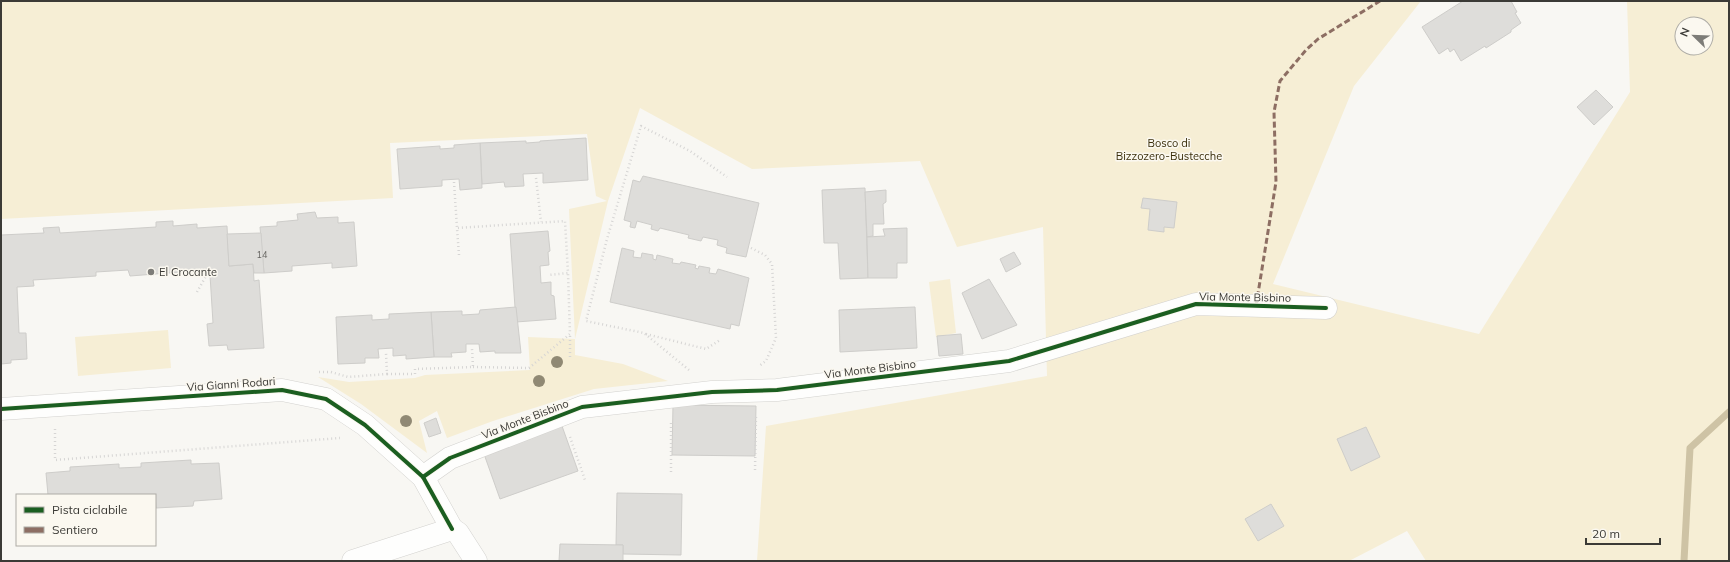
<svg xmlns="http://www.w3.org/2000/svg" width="1730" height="562" viewBox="0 0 1730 562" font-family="Mulish,sans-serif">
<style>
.green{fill:#f6eed5;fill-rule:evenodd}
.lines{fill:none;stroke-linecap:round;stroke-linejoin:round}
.stream{stroke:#cec3a5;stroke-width:7}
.building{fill:#deddda;stroke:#cecdca}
.minor-casing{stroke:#d3d2cf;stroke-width:23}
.path{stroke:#d6d5d4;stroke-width:2.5;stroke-dasharray:1 3;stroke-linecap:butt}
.minor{stroke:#fefefd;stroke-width:22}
.quiet{stroke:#8d6e63;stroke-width:3;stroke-dasharray:6 3;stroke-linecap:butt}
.cycleway-casing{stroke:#fbf8f0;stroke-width:6}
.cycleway{stroke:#1b5e20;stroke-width:4}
.tree{fill:#908974}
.poi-dot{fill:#7d7c78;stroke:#fbf8f0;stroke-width:1.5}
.labels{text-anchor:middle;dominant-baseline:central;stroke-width:3;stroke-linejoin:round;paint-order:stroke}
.number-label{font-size:9px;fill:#64635f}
.park-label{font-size:11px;fill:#3b2f0c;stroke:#fbf8f0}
.poi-label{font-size:11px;fill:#3b3a36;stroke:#fbf8f0;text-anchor:start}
.street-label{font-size:11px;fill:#3b3a36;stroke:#fbf8f0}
</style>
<rect width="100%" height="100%" fill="#f8f7f3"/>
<g class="green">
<path d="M1,1H1421L1354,86L1273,284L1479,334L1630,92L1627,1H1729V561H1426L1407,531L1349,561H757L766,426L1047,376L1043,227L957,247L920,161L752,169L640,108L608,201L575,339V355L623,364L668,381L594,389L493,421L447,438L437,411L419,421L427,453L361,404L318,377L349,382L415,378L425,375L530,370L528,337L575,339L569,209L607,201L596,196L587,134L390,143L393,198L1,219ZM1682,24H1706V48H1682Z"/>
<polygon points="950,279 956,333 936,337 929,282"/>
<polygon points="168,330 171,368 78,376 75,337"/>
</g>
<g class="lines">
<polyline class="stream" points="1684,561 1690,448 1729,412"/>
</g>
<g class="building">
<polygon points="1463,1 1511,1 1517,12 1515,13 1521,23 1511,30 1511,32 1486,48 1485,46 1461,61 1454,49 1450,52 1448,48 1439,54 1422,27"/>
<polygon points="1596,90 1613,107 1594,125 1577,107"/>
<polygon points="586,138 588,180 543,183 543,173 523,174 524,186 505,187 504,182 482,184 480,143 526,141 526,143 540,142 540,141"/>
<polygon points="480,143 482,188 460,190 459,179 442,180 442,186 400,189 397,149 440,146 440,149 454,148 454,145"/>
<polygon points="643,176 759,203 746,257 726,253 727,248 717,245 718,240 703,237 701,241 688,238 689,235 660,228 658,231 651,229 652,225 637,221 635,228 630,227 631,222 624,220 633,180 640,182"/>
<polygon points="865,188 868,278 840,279 838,243 824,243 822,190"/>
<polygon points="886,190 886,202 883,204 884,224 873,224 873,236 867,237 865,192"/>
<polygon points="1143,198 1177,202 1174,228 1164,227 1164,232 1148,230 1150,209 1141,208"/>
<polygon points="315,212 317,218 338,217 338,223 354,222 357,266 332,268 332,263 292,266 292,271 264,273 260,227 277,226 277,222 298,220 297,214"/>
<polygon points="173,221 173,226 197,224 197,228 227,226 229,266 253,264 254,281 259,280 264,348 228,350 227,345 209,346 207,324 213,323 210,275 194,276 193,271 130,276 128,270 96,272 96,276 33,280 34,286 17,287 19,333 26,333 27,359 11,360 11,363 1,364 1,235 44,233 43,228 59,227 60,233 156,227 156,222"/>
<polygon points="907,228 907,263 897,263 897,278 868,278 867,237 885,236 883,229"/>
<polygon points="548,231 550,251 548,252 549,265 540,266 541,283 551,282 551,295 554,296 556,319 516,322 510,234"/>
<polygon points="261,233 264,273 254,273 253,264 229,266 227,234"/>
<polygon points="622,248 634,251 633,257 641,258 642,253 653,255 653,259 656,260 657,255 673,259 672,263 680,264 681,262 696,265 695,268 698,269 699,266 710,268 709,273 716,274 718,269 749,278 739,326 731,324 730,329 610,302"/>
<polygon points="1014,252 1021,264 1006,272 1000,259"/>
<polygon points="989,279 1017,325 982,339 962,293"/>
<polygon points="516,307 521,353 495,353 495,351 480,352 479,344 466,344 466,352 451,353 452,357 434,357 431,312 462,311 462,315 479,314 480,310"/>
<polygon points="915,307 917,348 840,352 839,310"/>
<polygon points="431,312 434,357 406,359 406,355 393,356 393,348 378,349 379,358 365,358 365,363 338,364 336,317 372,315 372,320 389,319 389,314"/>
<polygon points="961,334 963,354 939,356 937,336"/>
<polygon points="673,405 756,406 755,456 672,455"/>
<polygon points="436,418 441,433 429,437 424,423"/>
<polygon points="562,426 578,471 500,499 484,454"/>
<polygon points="1366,427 1380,457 1351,471 1337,439"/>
<polygon points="191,460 191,464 219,463 222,499 194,501 193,506 156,508 155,495 48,495 46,473 70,471 70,467 119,464 119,468 141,467 141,463"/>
<polygon points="617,493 682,494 681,555 623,554 623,545 616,545"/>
<polygon points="1271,504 1284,526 1258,541 1245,519"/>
<polygon points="560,544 623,545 623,561 559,561"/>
</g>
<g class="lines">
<g class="minor-casing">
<g id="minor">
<polyline points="1,409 282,390 326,399 365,425 423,477 452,529"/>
<polyline points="423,477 450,458 582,407 712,392 777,390 1009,361 1196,304 1326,308"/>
<polyline points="353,561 452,529 458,533 476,561"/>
</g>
</g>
<g class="path">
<polyline points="536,178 541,222"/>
<polyline points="454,182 457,228"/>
<polyline points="751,248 765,255 772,264 776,338 766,361 759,366"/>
<polyline points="459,255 457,228 565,221 568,273 549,275"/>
<polyline points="197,292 206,276"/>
<polyline points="646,334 706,349 720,340"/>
<polyline points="570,357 570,334"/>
<polyline points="473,367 529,368 570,334 568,273"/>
<polyline points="689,370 644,333 586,321 607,239 641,126 690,151 727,177"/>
<polyline points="319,372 331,372 348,377 387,374 386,353"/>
<polyline points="387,374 415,374 415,369 473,367 472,349"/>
<polyline points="55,429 55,460 340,438"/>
<polyline points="570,437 585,480"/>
<polyline points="755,470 756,415"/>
<polyline points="671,472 671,420"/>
</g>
<use href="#minor" class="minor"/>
<polyline class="quiet" points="1256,306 1276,182 1274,112 1280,81 1306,50 1318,39 1380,1"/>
<g class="cycleway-casing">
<g id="cycleway">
<polyline points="1,409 282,390 326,399 365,425 423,477 452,529"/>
<polyline points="423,477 450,458 582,407 712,392 777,390 1009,361 1196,304 1326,308"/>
</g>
</g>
<use href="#cycleway" class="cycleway"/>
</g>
<g class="tree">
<circle cx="557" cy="362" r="6"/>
<circle cx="539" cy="381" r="6"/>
<circle cx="406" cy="421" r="6"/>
</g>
<circle class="poi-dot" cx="151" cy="272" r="4"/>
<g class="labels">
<g class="number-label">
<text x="262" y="254">14</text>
</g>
<g class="park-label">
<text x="1169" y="143">Bosco di<tspan x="1169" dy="13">Bizzozero-Bustecche</tspan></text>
</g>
<g class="poi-label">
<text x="159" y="272">El Crocante</text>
</g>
<g class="street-label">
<text transform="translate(1245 297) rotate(1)">Via Monte Bisbino</text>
<text transform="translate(870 369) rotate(-7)">Via Monte Bisbino</text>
<text transform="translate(231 384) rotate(-4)">Via Gianni Rodari</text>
<text transform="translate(525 419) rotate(-21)">Via Monte Bisbino</text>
</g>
</g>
<rect width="1730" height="562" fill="none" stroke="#3b3a36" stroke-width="4"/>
<rect x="16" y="494" width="140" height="52" fill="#fbf8f0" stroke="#aeaca6"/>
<rect x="24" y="507" width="20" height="6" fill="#1b5e20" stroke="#aeaca6"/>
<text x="52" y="514" font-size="12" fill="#3b3a36">Pista ciclabile</text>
<rect x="24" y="527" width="20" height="6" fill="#8d6e63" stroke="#aeaca6"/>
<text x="52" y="534" font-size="12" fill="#3b3a36">Sentiero</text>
<g transform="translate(1694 36) rotate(293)"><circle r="19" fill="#fbf8f0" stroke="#aeaca6"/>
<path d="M0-3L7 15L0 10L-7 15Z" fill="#7d7c78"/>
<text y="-6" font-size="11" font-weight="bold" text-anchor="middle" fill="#3b3a36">N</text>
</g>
<path d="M1586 538v6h74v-6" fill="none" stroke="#3b3a36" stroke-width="2"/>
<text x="1592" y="538" font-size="12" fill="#3b3a36" stroke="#fbf8f0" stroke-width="3" paint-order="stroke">20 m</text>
</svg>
